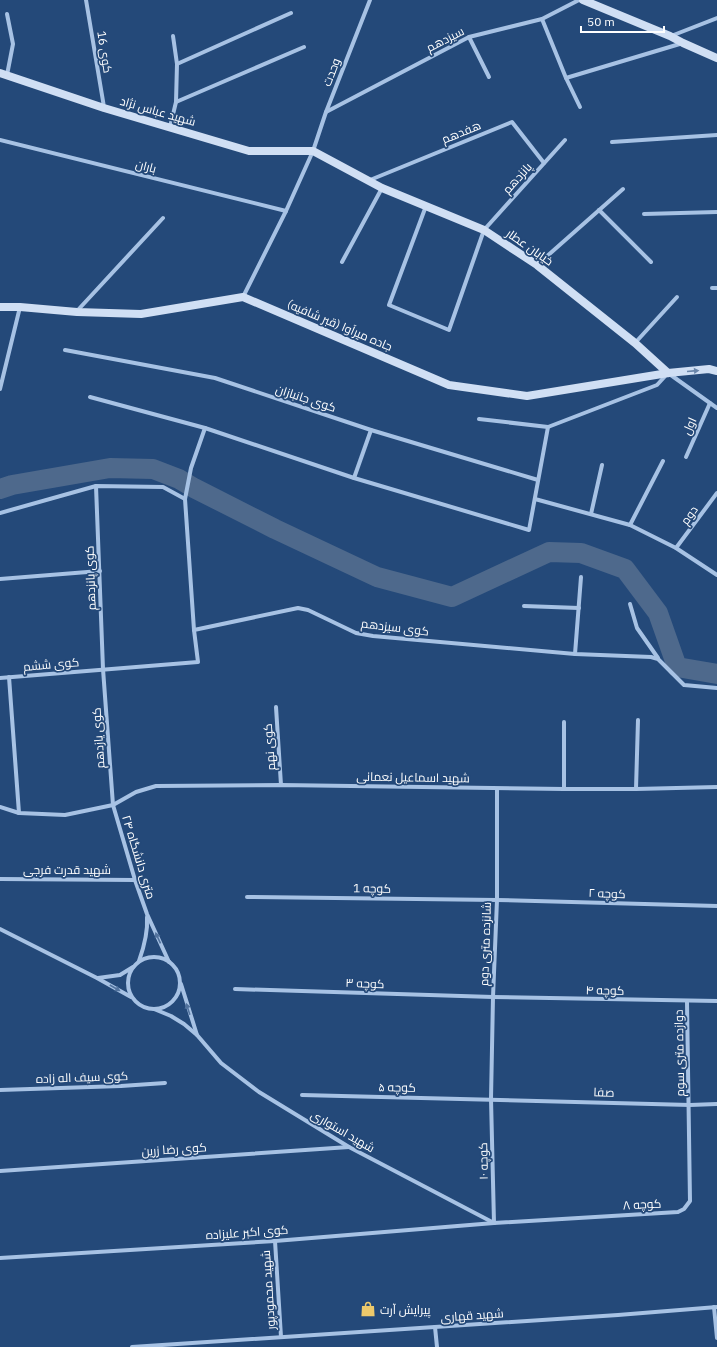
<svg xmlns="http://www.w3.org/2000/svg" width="717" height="1347" viewBox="0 0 717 1347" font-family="'IBM Plex Sans',Cairo,sans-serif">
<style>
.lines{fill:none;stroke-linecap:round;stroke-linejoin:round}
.river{stroke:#4e698c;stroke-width:20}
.street{stroke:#a7c2e4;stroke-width:4}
.secondary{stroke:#d0dff4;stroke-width:8}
.oneway{fill:#6985aa}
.oneway2{fill:#52739e}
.labels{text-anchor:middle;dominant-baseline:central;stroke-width:3.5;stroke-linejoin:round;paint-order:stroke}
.street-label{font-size:12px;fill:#fff;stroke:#244979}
.poi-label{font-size:12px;fill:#fff;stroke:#244979;text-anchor:start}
</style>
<rect width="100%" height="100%" fill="#244979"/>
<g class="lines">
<polyline class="river" points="0,489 12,485 110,468 153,469 179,479 194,488 275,529 377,577 452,597 549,552 581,553 625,569 658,613 677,667 717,674"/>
<g class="street">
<polyline points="86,0 104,107"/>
<polyline points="7,14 13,44 7,75"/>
<polyline points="542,19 566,78"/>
<polyline points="671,36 717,18"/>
<polyline points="469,37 489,77"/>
<polyline points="177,64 291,13"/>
<polyline points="176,102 304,47"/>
<polyline points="580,107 566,78 683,43"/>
<polyline points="326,112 469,37 542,19 579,0"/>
<polyline points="170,127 176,102 177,64 173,36"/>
<polyline points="0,140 286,211"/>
<polyline points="612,142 717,135"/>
<polyline points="370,180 512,122 544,163"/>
<polyline points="426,206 389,305 449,330 484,230 565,140"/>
<polyline points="599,210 651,262"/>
<polyline points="644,214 717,212"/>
<polyline points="342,262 382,188"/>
<polyline points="537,265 623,189"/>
<polyline points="712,288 717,288"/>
<polyline points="243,297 286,211 313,151 326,112 370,0"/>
<polyline points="77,311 163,218"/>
<polyline points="635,343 677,297"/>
<polyline points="65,350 215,378 371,430 538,480"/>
<polyline points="0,389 20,307"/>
<polyline points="90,397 205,428 354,478 529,530 548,427 657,385 668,373 717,408"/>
<polyline points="479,419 548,427"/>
<polyline points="686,457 710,403"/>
<polyline points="354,478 371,430"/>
<polyline points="96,486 103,669 113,805 135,880 147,914 169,962"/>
<polyline points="535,499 630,525 676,548 717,575"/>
<polyline points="0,513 96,486 163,487 185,499"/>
<polyline points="591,514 602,465"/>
<polyline points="630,525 663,461"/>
<polyline points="676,548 717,493"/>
<polyline points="0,579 100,571"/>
<polyline points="630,604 637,628 658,658"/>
<polyline points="524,606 579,608"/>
<polyline points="194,630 185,499 191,468 205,428"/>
<polyline points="575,654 581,577"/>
<polyline points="9,677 19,813"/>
<polyline points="0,678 198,662 194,630 298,608 308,610 356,633 373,636 575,654 651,657 658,659 684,685 717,688"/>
<polyline points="276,707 281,785"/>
<polyline points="564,789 564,722"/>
<polyline points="636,789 638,720"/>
<polyline points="0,807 19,813 65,815 113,805 136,792 156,786 281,785 564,789 636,789 717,787"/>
<polyline points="0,879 135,880"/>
<polyline points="247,897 497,900 717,906"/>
<polyline points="0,929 97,978 131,997"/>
<circle cx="154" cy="983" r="26"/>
<path d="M139,961C144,947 148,932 147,917"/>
<polyline points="98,978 120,975 133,967"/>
<polyline points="181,984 197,1035"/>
<polyline points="235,989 493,997 717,1001"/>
<polyline points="154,1009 171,1016 184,1024 197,1035 221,1063 259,1092 349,1147 494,1223"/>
<polyline points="0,1090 121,1086 165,1083"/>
<polyline points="302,1095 690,1105 717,1104"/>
<polyline points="0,1171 349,1147"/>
<polyline points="494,1223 491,1099 493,997 497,900 497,789"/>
<polyline points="275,1241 281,1337"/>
<polyline points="0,1258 275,1241 494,1223 678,1212 684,1209 690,1201 687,1002"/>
<polyline points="714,1307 717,1338"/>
<polyline points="435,1327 437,1347"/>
<polyline points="132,1347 618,1315 717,1307"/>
</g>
<g class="secondary">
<polyline points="583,0 670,36 683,43 717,58"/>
<polyline points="0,73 104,108 249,151 313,151 382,188 484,230 537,265 635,343 668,373"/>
<polyline points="0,307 20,307 77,312 141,314 243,297 449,385 527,396 668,373 709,369 717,371"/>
</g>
</g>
<defs><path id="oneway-solid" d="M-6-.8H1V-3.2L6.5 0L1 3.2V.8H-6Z"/></defs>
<use class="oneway" href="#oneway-solid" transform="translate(693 371) rotate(-5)"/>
<g class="oneway2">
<use href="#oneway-solid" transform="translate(158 938) rotate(-115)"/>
<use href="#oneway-solid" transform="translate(115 988) rotate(30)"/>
<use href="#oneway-solid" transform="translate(188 1009) rotate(-108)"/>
</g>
<defs>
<g id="shop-bare" transform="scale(1.2)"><path d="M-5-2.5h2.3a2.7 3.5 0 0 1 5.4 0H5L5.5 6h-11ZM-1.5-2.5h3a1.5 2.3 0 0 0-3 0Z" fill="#edc96b" stroke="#244979" stroke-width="2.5" paint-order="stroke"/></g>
</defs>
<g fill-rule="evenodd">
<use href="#shop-bare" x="368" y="1309"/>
</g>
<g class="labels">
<g class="street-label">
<text transform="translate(445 39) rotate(-27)">سیزدهم</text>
<text transform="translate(105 52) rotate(81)">کوی 16</text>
<text transform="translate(331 72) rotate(-69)">وحدت</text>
<text transform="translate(158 111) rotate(16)">شهید عباس نژاد</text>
<text transform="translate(461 132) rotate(-22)">هفدهم</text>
<text transform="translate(146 166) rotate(14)">باران</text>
<text transform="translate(517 178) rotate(-48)">پانزدهم</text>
<text transform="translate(530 247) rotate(35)">خیابان عطار</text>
<text transform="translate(340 325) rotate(23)">جاده میرآوا (قبر شافیه)</text>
<text transform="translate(306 398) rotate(18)">کوی جانبازان</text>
<text transform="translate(689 426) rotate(-66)">اول</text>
<text transform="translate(689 515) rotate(-54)">دوم</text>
<text transform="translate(90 578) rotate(-92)">کوی پانزدهم</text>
<text transform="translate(395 627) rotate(7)">کوی سیزدهم</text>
<text transform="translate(51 664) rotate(-5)">کوی ششم</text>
<text transform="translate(98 738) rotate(-94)">کوی یازدهم</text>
<text transform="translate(269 747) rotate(-94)">کوی نهم</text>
<text transform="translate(413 777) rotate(1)">شهید اسماعیل نعمانی</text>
<text transform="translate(139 857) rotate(73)">۲۴ متری دانشگاه</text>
<text x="67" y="869">شهید قدرت فرجی</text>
<text transform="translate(372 888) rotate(1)">کوچه 1</text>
<text transform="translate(607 893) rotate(2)">کوچه ۲</text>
<text transform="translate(485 944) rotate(-88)">شانزده متری دوم</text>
<text transform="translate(365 983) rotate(2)">کوچه ۳</text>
<text transform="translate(605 990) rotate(1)">کوچه ۴</text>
<text transform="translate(679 1053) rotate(-91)">دوازده متری سوم</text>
<text transform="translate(82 1077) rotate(-2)">کوی سیف اله زاده</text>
<text transform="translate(397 1087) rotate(1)">کوچه ۵</text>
<text transform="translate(604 1092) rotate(2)">صفا</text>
<text transform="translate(343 1131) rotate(30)">شهید استواری</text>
<text transform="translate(174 1149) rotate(-4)">کوی رضا زرین</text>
<text transform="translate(483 1161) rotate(-91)">کوچه ۱۰</text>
<text transform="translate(642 1204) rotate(-3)">کوچه ۸</text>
<text transform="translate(247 1232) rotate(-4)">کوی اکبر علیزاده</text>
<text transform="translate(268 1290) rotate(-94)">شهید محمودپور</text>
<text transform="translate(472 1315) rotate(-4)">شهید قهاری</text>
</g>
<g class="poi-label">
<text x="380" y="1309">پیرایش آرت</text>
</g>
</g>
<path d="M581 26v6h83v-6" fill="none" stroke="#ffffff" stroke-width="2"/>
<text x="587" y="26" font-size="12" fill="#ffffff" stroke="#244979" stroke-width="3" paint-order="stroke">50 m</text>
</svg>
